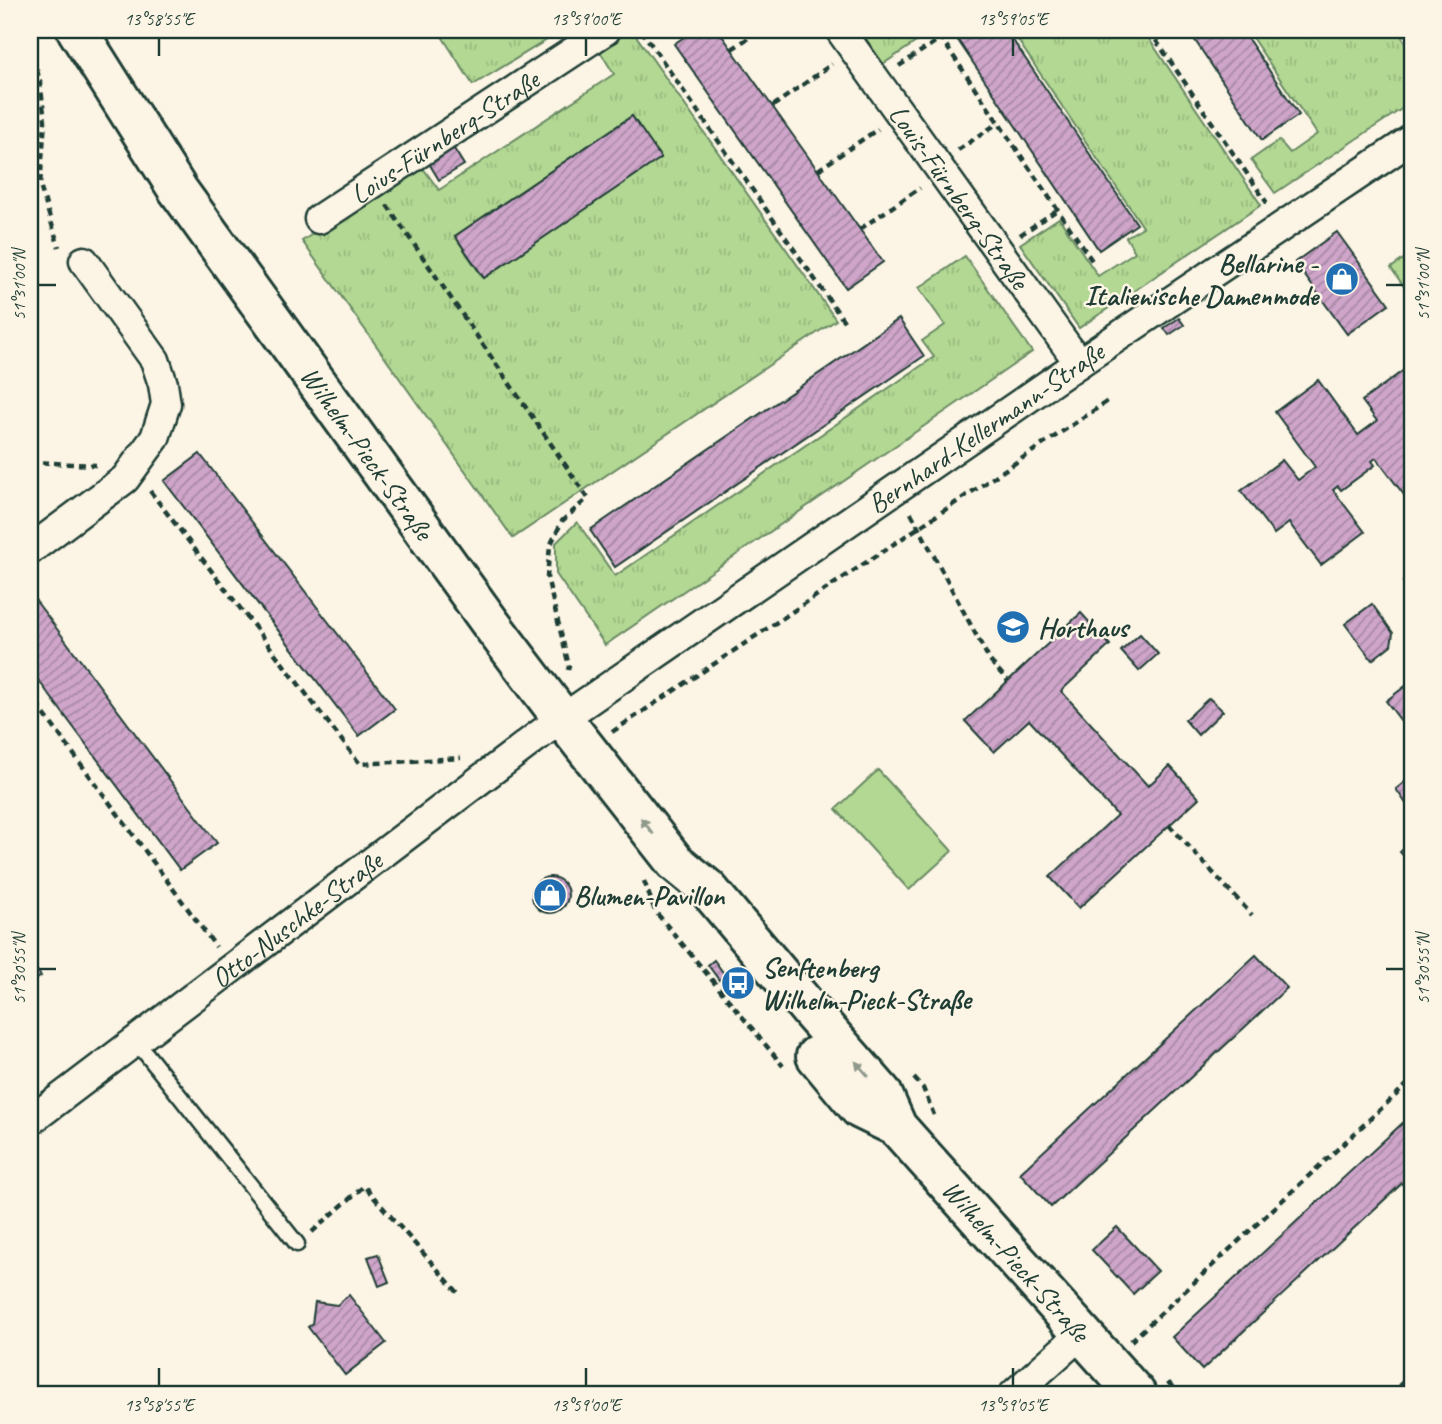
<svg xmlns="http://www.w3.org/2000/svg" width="1442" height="1424" viewBox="0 0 1442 1424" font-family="Caveat,sans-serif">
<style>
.grass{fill:url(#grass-tufts);stroke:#698a64;stroke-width:2;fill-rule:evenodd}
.pitch{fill:#b3d893;stroke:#698a64;stroke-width:2}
.building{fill:url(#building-hatch);stroke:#1f3d34;stroke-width:2}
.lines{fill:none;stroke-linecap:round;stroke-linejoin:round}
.service-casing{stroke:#1f3d34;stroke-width:19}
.minor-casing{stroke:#1f3d34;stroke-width:33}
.secondary-casing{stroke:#1f3d34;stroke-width:44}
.path{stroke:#1f3d34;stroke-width:4.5;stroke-dasharray:7 5;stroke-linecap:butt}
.service{stroke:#fcf5e5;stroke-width:14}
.minor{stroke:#fcf5e5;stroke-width:28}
.secondary{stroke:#fcf5e5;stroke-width:38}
.oneway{fill:#8e998c}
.ticks{fill:none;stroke:#1f3d34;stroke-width:2.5}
.labels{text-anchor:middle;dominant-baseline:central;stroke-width:5;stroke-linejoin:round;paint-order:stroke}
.street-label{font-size:28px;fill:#1f3d34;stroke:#fcf5e5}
.poi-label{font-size:28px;font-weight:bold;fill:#1f3d34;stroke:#fcf5e5;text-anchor:start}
.neatline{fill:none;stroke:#1f3d34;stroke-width:2.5}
.ticks-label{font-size:18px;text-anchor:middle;fill:#1f3d34}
</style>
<defs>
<pattern id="grass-tufts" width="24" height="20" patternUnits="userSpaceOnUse" patternTransform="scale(1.75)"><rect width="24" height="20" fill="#b3d893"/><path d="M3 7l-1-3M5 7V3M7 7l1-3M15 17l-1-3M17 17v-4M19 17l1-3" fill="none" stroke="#9aba7f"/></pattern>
<pattern id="building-hatch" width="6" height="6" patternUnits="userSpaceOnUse" patternTransform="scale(1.75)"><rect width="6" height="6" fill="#cfa5ca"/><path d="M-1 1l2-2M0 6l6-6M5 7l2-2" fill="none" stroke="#a788a5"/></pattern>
</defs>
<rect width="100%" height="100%" fill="#fcf5e5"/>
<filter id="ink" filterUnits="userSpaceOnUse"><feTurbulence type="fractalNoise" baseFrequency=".0143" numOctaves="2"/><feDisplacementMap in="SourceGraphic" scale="14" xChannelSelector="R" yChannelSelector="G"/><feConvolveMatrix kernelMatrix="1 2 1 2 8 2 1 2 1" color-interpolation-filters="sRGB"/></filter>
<g filter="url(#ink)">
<g class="grass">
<polygon points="438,30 563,30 473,85"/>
<path d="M619,30H632L836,320L513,538L302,241L420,164L439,190L614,74L596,45ZM632,116L660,158L483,278L455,236Z"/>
<polygon points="860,30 934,30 883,64"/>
<polygon points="1011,30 1143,30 1261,205 1079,328 1020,244 1059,218 1098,276 1135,252 1126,237 1143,227"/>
<polygon points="1247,30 1397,30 1412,52 1412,102 1275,193 1251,160 1279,140 1290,153 1317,134"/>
<polygon points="965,256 1032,352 605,645 556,574 556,543 577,522 615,576 934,357 922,341 945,325 919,288"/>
</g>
<g class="pitch">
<polygon points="1405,258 1412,269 1412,298 1391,268"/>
<polygon points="878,770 952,851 909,890 836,809"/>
</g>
<g class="building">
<polygon points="694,30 718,30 883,262 846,288 674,44"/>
<polygon points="951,30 1006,30 1137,224 1099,250"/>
<polygon points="1188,30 1242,30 1299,115 1262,140"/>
<polygon points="632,116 661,158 484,278 455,236"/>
<polygon points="451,144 464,165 439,180 427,160"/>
<polygon points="1337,232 1389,304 1347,334 1295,262"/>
<polygon points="1179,318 1184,325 1169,335 1164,328"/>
<polygon points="899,319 924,356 615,567 590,530"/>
<polygon points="1404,370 1412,380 1412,497 1408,500 1376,458 1372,461 1375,465 1341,490 1338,486 1333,490 1365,532 1321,565 1289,523 1274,534 1241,491 1282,460 1298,480 1315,467 1275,412 1318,380 1358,435 1377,421 1362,401"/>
<polygon points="200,454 395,709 359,736 164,481"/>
<polygon points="1412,575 1412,595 1403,582"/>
<polygon points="30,593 217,843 180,870 30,669"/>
<polygon points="1372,604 1393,633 1391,645 1372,660 1345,624"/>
<polygon points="1081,613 1110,645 1061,691 1148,786 1170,766 1199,798 1079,908 1050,877 1117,815 1029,720 994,752 965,721"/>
<polygon points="1140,634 1158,654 1139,671 1121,651"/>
<polygon points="1412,681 1412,725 1407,729 1386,701"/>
<polygon points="1209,698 1223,711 1198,735 1185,720"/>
<polygon points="1406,781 1412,790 1412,805 1409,808 1396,789"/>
<polygon points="1412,841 1412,865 1400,852"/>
<circle cx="550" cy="895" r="18"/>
<polygon points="1256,955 1287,988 1051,1207 1020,1173"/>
<polygon points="714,960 725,975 719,980 708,965"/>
<polygon points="30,961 41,976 30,984"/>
<polygon points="1407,1119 1412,1125 1412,1174 1202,1370 1172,1337"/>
<polygon points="1117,1227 1158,1271 1133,1294 1092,1250"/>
<polygon points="378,1254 389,1282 379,1286 368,1257"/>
<polygon points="349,1295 386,1343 345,1375 308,1327 312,1324 315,1302 337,1305"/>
</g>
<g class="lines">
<g class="service-casing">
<polyline id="service" points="136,1041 297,1244"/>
</g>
<g class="minor-casing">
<g id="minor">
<path id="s1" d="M840,30L1079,363"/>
<path id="s2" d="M319,219L606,30"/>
<polyline points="30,550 125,479 155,438 166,404 163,384 155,360 84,261"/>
<path id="s3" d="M30,1121L543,732L1079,363L1412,139"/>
<polyline points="1014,1394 1081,1334"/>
</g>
</g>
<g class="secondary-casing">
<g id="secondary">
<path id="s4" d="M77,30L178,190L491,624L562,718L675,862L708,889L813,1014L882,1093L897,1127L1136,1394"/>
<polyline points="816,1056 860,1109 897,1127"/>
</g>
</g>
<g class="path">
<polyline points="641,30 846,324"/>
<polyline points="1149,30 1267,203"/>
<polyline points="1403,30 1412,43"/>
<polyline points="30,46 40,81 45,121 40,186 59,247"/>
<polyline points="732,49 760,30"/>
<polyline points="899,66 941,38 1093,262"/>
<polyline points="773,106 832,64"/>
<polyline points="958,150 998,123"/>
<polyline points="818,170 878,129"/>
<polyline points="387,205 588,498 562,521 550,546 547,577 569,666 568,670"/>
<polyline points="860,229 920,188"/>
<polyline points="1020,235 1057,210"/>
<polyline points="30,462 96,465"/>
<polyline points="150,491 360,764 461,758"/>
<polyline points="911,513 990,661 1008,681"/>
<polyline points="30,695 216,947"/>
<polyline points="612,732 1108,401"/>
<polyline points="1169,825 1252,915"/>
<polyline points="644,881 655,911 783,1066"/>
<polyline points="30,1070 38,1081"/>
<polyline points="914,1078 923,1088 934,1115"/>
<polyline points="312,1232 364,1186 461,1296"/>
<polyline points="1131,1341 1412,1080"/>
<polyline points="1168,1382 1179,1394"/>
<polyline points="1390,1394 1412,1374"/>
</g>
<use href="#service" class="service"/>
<use href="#minor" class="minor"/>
<use href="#secondary" class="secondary"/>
</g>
<defs><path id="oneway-solid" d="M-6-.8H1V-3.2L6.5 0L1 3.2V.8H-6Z" transform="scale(1.75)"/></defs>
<g class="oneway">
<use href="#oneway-solid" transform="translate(647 826) rotate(-128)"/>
<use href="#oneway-solid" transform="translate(862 1069) rotate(-131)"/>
</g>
</g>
<path class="ticks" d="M159,38V56M586,38V56M1013,38V56M38,285H56M1386,285H1404M38,969H56M1386,969H1404M159,1368V1386M586,1368V1386M1013,1368V1386"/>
<defs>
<g id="shop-disc" transform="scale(1.75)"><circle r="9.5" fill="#1f6fb2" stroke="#fcf5e5"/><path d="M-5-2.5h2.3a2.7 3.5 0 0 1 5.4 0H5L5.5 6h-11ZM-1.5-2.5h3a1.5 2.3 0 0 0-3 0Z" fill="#fff"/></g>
<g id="school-disc" transform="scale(1.75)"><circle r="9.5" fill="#1f6fb2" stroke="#fcf5e5"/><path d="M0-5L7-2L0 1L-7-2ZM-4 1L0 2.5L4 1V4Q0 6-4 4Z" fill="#fff"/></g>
<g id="bus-disc" transform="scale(1.75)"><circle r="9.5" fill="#1f6fb2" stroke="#fcf5e5"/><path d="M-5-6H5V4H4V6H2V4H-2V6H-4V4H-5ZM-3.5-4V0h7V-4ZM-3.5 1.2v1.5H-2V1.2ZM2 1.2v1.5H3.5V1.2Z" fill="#fff"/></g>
</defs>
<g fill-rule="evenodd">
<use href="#shop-disc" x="1342" y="279"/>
<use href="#school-disc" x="1013" y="627"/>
<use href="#shop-disc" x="550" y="895"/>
<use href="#bus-disc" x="738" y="983"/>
</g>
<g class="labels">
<g class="street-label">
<text stroke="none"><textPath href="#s2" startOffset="150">Loius-Fürnberg-Straße</textPath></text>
<text stroke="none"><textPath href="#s1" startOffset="205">Louis-Fürnberg-Straße</textPath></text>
<text stroke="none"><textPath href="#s3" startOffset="1181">Bernhard-Kellermann-Straße</textPath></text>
<text stroke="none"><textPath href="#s4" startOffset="513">Wilhelm-Pieck-Straße</textPath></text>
<text stroke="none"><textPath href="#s3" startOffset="334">Otto-Nuschke-Straße</textPath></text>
<text stroke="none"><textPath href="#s4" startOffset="1552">Wilhelm-Pieck-Straße</textPath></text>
</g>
<g class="poi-label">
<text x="1318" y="263" text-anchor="end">Bellarine -<tspan x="1318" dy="32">Italienische Damenmode</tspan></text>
<text x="1038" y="627">Horthaus</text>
<text x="574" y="895">Blumen-Pavillon</text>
<text x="762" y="967">Senftenberg<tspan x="762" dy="32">Wilhelm-Pieck-Straße</tspan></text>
</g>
</g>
<rect width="1442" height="1424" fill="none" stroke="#fcf5e5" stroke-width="77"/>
<rect x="38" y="38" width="1366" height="1348" class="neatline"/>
<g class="ticks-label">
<text x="159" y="25">13°58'55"E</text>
<text x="586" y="25">13°59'00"E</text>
<text x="1013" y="25">13°59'05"E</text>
<text transform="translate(19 285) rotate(-90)" y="6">51°31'00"N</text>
<text transform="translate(1423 285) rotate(-90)" y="6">51°31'00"N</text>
<text transform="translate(19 969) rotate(-90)" y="6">51°30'55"N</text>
<text transform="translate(1423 969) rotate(-90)" y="6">51°30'55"N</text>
<text x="159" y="1411">13°58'55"E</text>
<text x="586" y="1411">13°59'00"E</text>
<text x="1013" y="1411">13°59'05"E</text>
</g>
</svg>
